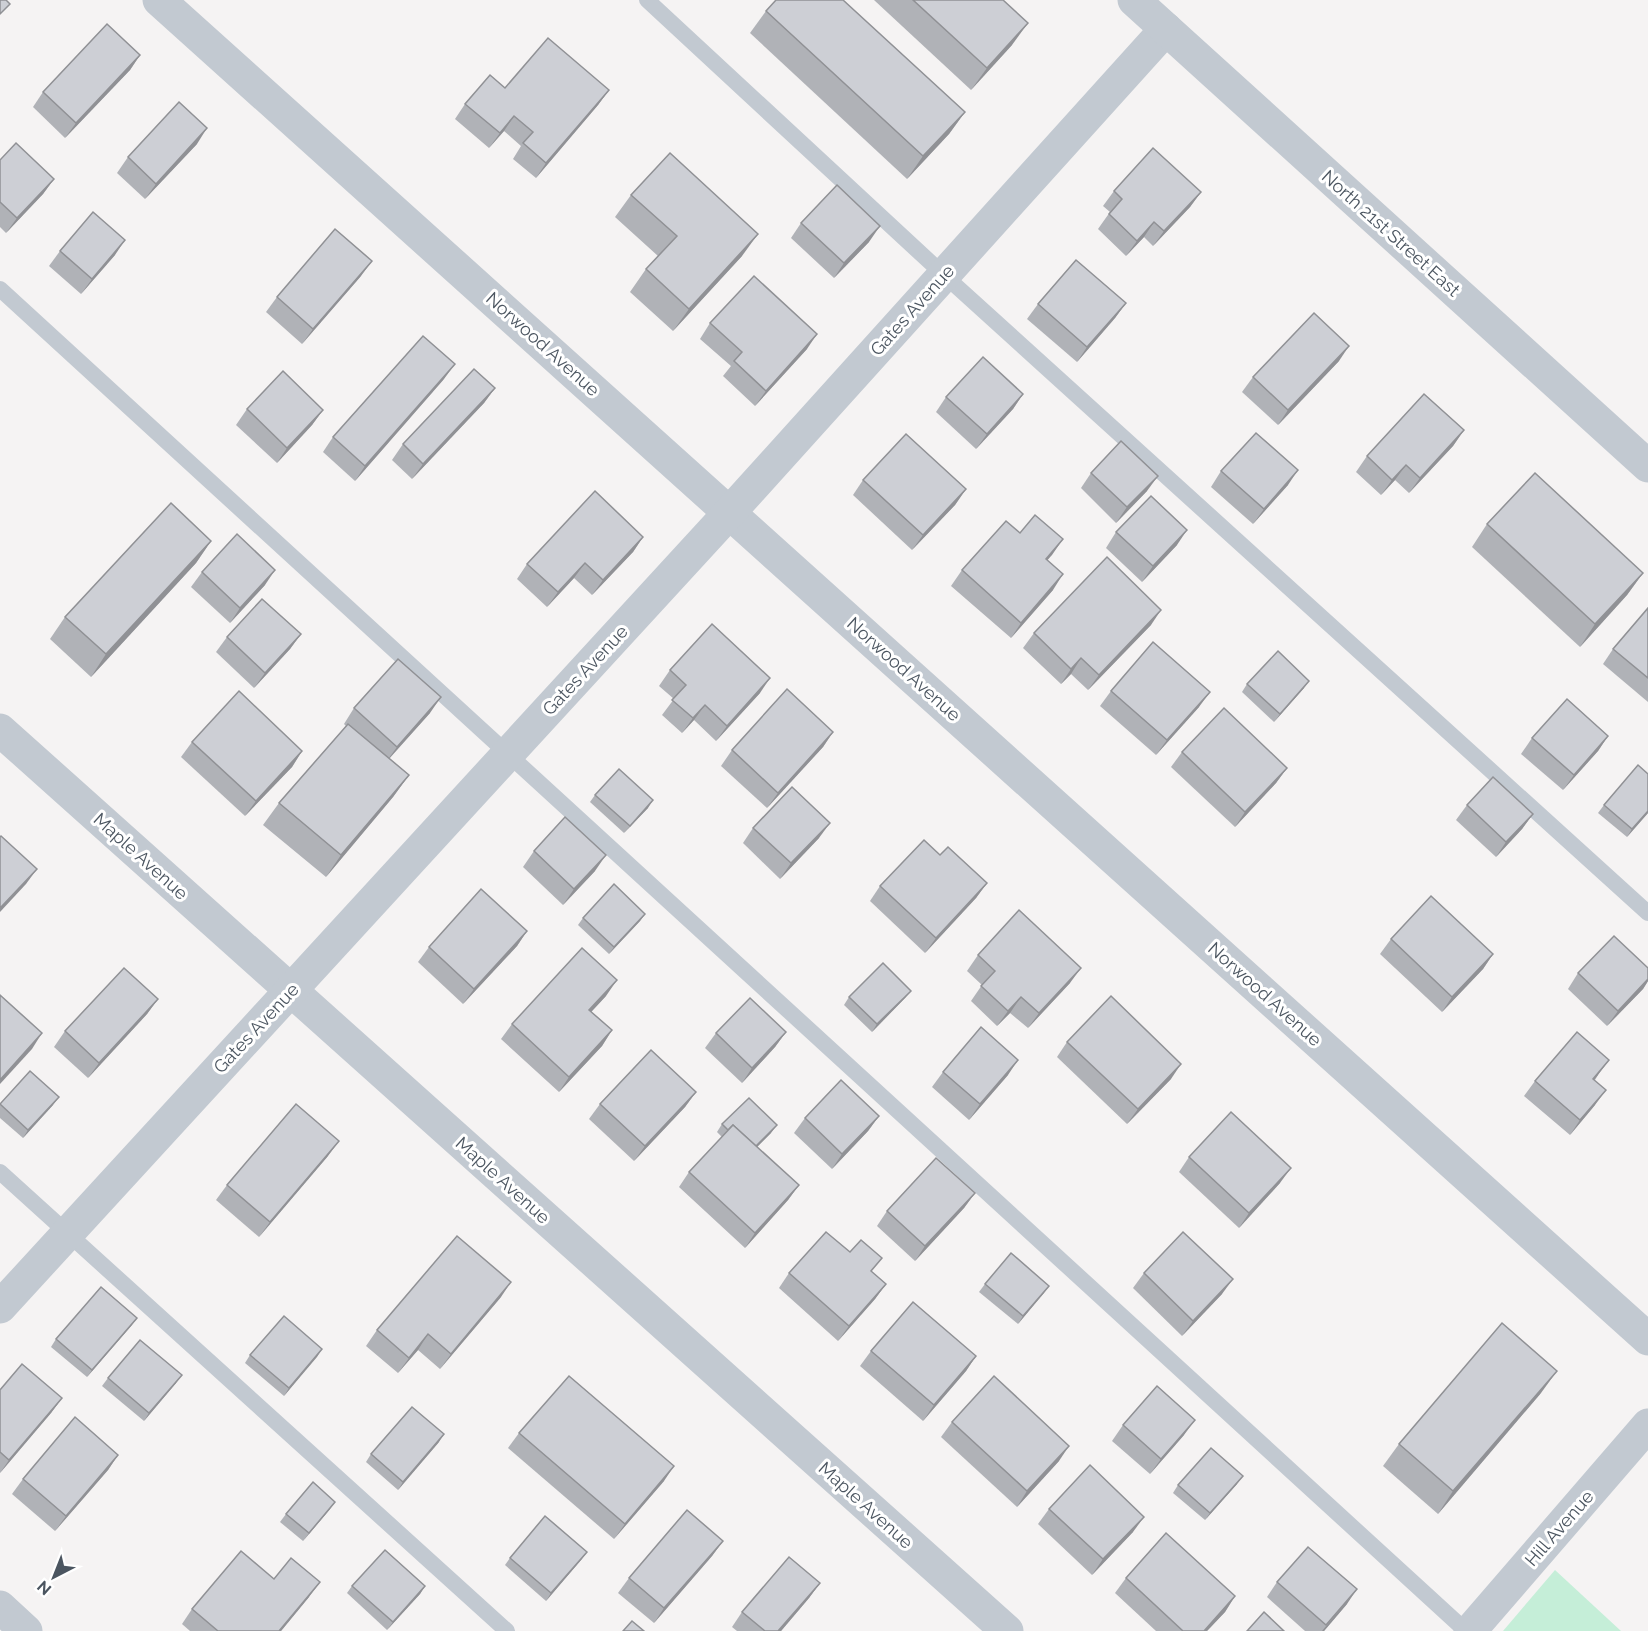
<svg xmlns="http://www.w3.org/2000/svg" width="1648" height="1631" viewBox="0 0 1648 1631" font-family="Raleway,sans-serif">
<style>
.green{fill:#c5eed8}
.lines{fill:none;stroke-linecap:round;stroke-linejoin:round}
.service{stroke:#c2c9d1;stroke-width:16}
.minor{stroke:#c2c9d1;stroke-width:33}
.tertiary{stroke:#c2c9d1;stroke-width:33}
.wall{fill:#b0b2b7}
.shaded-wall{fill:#909195}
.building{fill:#cdcfd5;stroke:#909195;stroke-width:1.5}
.labels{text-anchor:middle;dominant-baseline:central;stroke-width:6;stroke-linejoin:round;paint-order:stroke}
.street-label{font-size:18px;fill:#4b5560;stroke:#fff}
</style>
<rect width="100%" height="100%" fill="#f5f3f3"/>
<polygon class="green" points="1555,1570 1621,1631 1503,1631"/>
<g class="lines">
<g class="service">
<polyline points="647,0 944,275 1648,913"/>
<polyline points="0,289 1466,1631"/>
<polyline points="0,1172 507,1631"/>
</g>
<g class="minor">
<polyline points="159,0 1648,1339"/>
<polyline points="0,730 1007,1631"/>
<polyline points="0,1307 730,512 1166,29"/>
<polyline points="0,1607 26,1631"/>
</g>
<g class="tertiary">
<polyline points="1134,0 1648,466"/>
<polyline points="1470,1631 1648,1425"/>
</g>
</g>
<g class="wall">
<polygon points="874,0 1003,0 1012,45 971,90"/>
<polygon points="766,11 965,112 949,134 907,179 750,33"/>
<polygon points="140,55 130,70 65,138 33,107 43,92"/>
<polygon points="505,88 609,90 598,105 536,178 513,159 521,146 504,131 489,148 455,119 465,104"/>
<polygon points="197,144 145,199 117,173 128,157"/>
<polygon points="0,160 54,179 43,194 6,233 0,227"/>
<polygon points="1114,191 1201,192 1190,207 1153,246 1144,237 1126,256 1098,229 1110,212 1103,206"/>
<polygon points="631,195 742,256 673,331 630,292 646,269 658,256 615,217"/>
<polygon points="801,223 869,242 834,278 791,238"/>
<polygon points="60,251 115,255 81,294 49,266"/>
<polygon points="361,276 302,344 266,312 277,297"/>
<polygon points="1126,303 1115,318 1077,362 1027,319 1038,304"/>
<polygon points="710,323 807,349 755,406 723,376 731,366 700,339"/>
<polygon points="1339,361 1278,425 1242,392 1253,377"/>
<polygon points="444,379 355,481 323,452 333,437"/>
<polygon points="495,388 484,403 412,479 392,460 403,444"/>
<polygon points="1023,394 1013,409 976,449 936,412 946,397"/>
<polygon points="247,409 323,410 312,425 277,463 236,425"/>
<polygon points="1464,430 1453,446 1409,493 1395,480 1381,495 1356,472 1367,456"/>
<polygon points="1221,471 1288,485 1253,524 1211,487"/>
<polygon points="1091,473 1147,491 1116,523 1081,488"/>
<polygon points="863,480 966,489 955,505 912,550 853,495"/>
<polygon points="1487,524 1643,573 1627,595 1580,647 1472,547"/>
<polygon points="1116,532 1177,545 1142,582 1106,548"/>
<polygon points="1020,533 1063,539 1047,560 1053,590 1011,638 951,586 962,570"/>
<polygon points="643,537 633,552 592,595 574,578 547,607 517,579 527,564"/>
<polygon points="211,541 196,563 91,677 50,639 65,617"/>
<polygon points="202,572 265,585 230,623 191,587"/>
<polygon points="1648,608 1648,702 1603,664 1613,649"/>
<polygon points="1151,625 1088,690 1071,674 1061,684 1023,648 1034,633"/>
<polygon points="301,634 290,649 254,688 216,652 227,637"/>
<polygon points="670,670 760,693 716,741 694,720 682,733 662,715 674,699 659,686"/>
<polygon points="1247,684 1304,688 1274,722 1242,692"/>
<polygon points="1111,691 1199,707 1156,755 1100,706"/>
<polygon points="354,708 430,713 389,759 409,775 393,797 326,877 263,825 279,803 346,726 344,724"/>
<polygon points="833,732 823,747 767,808 721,766 732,750"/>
<polygon points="1608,736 1598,751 1563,790 1521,754 1532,738"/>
<polygon points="192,742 302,751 292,767 245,816 181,757"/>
<polygon points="1182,752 1287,768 1276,783 1235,827 1171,767"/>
<polygon points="1648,774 1648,813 1627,837 1598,813 1604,805"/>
<polygon points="595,795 648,808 624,833 590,802"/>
<polygon points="1467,805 1533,814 1522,829 1496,857 1456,820"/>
<polygon points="753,828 819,838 780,879 743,843"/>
<polygon points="534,851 595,871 563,905 523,867"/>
<polygon points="940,855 987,883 976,898 925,953 870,901 880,886"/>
<polygon points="645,914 640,921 609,954 578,925 583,918"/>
<polygon points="527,931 517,946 463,1004 418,962 429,947"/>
<polygon points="1391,939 1493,954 1483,969 1442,1012 1380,954"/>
<polygon points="978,955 1070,983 1028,1028 1010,1013 997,1026 971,1001 982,985 967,971"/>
<polygon points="1648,968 1648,981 1643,989 1607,1026 1568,989 1578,973"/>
<polygon points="911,991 905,998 872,1032 844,1005 849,997"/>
<polygon points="606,996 591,1012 612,1030 602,1046 559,1092 501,1039 512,1024"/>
<polygon points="158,999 147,1014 88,1078 54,1047 65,1031"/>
<polygon points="786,1032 775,1047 742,1083 705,1048 716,1033"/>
<polygon points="1067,1042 1171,1079 1127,1124 1057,1057"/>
<polygon points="943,1072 1008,1075 969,1120 932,1087"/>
<polygon points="1598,1075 1595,1080 1595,1105 1570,1135 1524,1096 1535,1081"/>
<polygon points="696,1092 685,1107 634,1161 589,1119 600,1104"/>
<polygon points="0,1104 53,1105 23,1138 0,1118"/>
<polygon points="879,1116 868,1131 832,1169 794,1133 805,1118"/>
<polygon points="722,1124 771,1133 757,1147 799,1185 788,1200 745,1248 679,1187 689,1172 722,1137 717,1132"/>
<polygon points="328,1156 259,1237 216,1200 227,1185"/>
<polygon points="1189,1157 1280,1183 1239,1228 1179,1172"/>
<polygon points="975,1193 964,1208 915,1261 877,1226 887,1211"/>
<polygon points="872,1272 886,1284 875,1299 838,1341 779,1288 789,1273"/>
<polygon points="1144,1273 1222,1294 1182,1336 1133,1288"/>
<polygon points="985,1284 1049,1286 1018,1324 979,1292"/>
<polygon points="501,1297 440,1369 418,1350 398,1373 366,1346 377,1330"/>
<polygon points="137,1318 131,1326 87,1377 51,1347 56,1339"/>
<polygon points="322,1349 284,1396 245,1363 250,1355"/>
<polygon points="871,1351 976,1356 966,1371 923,1421 860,1366"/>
<polygon points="108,1378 176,1383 144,1421 102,1386"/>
<polygon points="0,1390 62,1398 51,1413 0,1473"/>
<polygon points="1541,1393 1438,1514 1383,1466 1399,1444"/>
<polygon points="952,1422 1059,1461 1017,1507 941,1437"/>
<polygon points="1123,1425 1184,1435 1150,1474 1112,1441"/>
<polygon points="519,1433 664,1481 614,1539 508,1448"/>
<polygon points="439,1442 398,1490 366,1462 371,1454"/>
<polygon points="118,1455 108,1470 55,1531 12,1494 23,1479"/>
<polygon points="1237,1484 1205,1520 1173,1493 1178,1485"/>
<polygon points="330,1509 303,1541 280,1522 286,1514"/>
<polygon points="1049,1509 1133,1532 1092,1575 1038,1524"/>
<polygon points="723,1541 712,1556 654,1623 618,1593 629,1578"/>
<polygon points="587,1552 581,1560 546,1601 505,1565 510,1558"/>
<polygon points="1126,1578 1235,1596 1225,1612 1207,1631 1156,1631 1115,1593"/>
<polygon points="274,1579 309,1597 281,1631 190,1631 182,1624 192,1609"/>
<polygon points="1277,1582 1347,1604 1324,1631 1305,1631 1267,1597"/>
<polygon points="820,1583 809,1598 781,1631 737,1631 732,1627 742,1612"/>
<polygon points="352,1586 425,1586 420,1594 387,1630 347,1593"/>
</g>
<g class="shaded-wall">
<polygon points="1028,23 1012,45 971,90 987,68"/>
<polygon points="140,55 130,70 65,138 76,123"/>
<polygon points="609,90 598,105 536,178 546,163"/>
<polygon points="965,112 949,134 907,179 923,156"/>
<polygon points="514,116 504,131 489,148 500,133"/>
<polygon points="207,128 197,144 145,199 156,184"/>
<polygon points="54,179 43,194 6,233 17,218"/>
<polygon points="1201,192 1190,207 1153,246 1164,231"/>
<polygon points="1154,222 1144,237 1126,256 1137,241"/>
<polygon points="880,226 869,242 834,278 844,263"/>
<polygon points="758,234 742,256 673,331 689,309"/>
<polygon points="125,240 115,255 81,294 92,279"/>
<polygon points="372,261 361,276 302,344 313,329"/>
<polygon points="1126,303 1115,318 1077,362 1087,347"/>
<polygon points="817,334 807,349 755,406 766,391"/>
<polygon points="1349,346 1339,361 1278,425 1288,410"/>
<polygon points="455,364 444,379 355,481 365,466"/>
<polygon points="495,388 484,403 412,479 423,464"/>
<polygon points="1023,394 1013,409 976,449 987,434"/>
<polygon points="323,410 312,425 277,463 287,448"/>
<polygon points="1464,430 1453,446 1409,493 1420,478"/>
<polygon points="1406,465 1395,480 1381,495 1392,480"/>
<polygon points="1298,470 1288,485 1253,524 1264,509"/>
<polygon points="1158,476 1147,491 1116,523 1127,507"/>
<polygon points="966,489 955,505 912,550 923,535"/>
<polygon points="1187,530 1177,545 1142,582 1153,566"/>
<polygon points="643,537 633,552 592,595 603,580"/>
<polygon points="1063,539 1052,555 1035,574 1046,559"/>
<polygon points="211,541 196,563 91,677 106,654"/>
<polygon points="585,563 574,578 547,607 558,592"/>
<polygon points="275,570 265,585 230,623 240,608"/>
<polygon points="1643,573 1627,595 1580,647 1595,624"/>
<polygon points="1063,574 1053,590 1011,638 1021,623"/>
<polygon points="1161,610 1151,625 1088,690 1099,675"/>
<polygon points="301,634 290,649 254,688 265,673"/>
<polygon points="1081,658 1071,674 1061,684 1071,669"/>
<polygon points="770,678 760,693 716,741 727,726"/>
<polygon points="1309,681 1304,688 1274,722 1280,714"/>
<polygon points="1210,692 1199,707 1156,755 1167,740"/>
<polygon points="441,697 430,713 386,762 397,747"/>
<polygon points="705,705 694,720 682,733 693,718"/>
<polygon points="833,732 823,747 767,808 778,793"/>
<polygon points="1608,736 1598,751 1563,790 1574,775"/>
<polygon points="302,751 292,767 245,816 256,801"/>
<polygon points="1287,768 1276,783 1235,827 1245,812"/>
<polygon points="409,775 393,797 326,877 341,855"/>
<polygon points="653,800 648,808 624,833 630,826"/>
<polygon points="1648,811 1648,813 1627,837 1632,829"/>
<polygon points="1533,814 1522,829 1496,857 1506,842"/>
<polygon points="830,823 819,838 780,879 791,863"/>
<polygon points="606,855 595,871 563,905 574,889"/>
<polygon points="37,869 26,884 0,912 0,908"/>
<polygon points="987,883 976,898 925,953 936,938"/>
<polygon points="645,914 640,921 609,954 614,947"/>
<polygon points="527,931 517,946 463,1004 474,989"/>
<polygon points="1493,954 1483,969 1442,1012 1452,997"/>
<polygon points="1081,968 1070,983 1028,1028 1039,1013"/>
<polygon points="1648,979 1648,981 1643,989 1607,1026 1618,1011"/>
<polygon points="617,980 606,996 579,1025 589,1010"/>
<polygon points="911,991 905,998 872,1032 877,1024"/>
<polygon points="1021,997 1010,1013 997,1026 1008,1011"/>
<polygon points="158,999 147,1014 88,1078 99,1063"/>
<polygon points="612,1030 602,1046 559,1092 569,1077"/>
<polygon points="786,1032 775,1047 742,1083 752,1068"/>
<polygon points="42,1033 32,1049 0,1084 0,1080"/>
<polygon points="1018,1060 1008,1075 969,1120 980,1104"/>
<polygon points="1609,1060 1598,1075 1582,1094 1593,1079"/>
<polygon points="1181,1064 1171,1079 1127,1124 1138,1109"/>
<polygon points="1606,1090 1595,1105 1570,1135 1580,1120"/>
<polygon points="696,1092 685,1107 634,1161 645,1146"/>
<polygon points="59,1097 53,1105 23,1138 28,1130"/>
<polygon points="879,1116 868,1131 832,1169 842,1154"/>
<polygon points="777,1125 771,1133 745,1159 750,1152"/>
<polygon points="339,1141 328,1156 259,1237 270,1222"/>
<polygon points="1291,1168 1280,1183 1239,1228 1249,1213"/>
<polygon points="799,1185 788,1200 745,1248 755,1233"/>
<polygon points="975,1193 964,1208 915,1261 925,1246"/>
<polygon points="1233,1279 1222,1294 1182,1336 1193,1321"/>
<polygon points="511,1282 501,1297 440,1369 451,1354"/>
<polygon points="886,1284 875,1299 838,1341 849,1326"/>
<polygon points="1049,1286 1044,1293 1018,1324 1023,1316"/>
<polygon points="137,1318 131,1326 87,1377 92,1370"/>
<polygon points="428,1334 418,1350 398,1373 409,1358"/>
<polygon points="322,1349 317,1357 284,1396 289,1388"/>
<polygon points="976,1356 966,1371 923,1421 934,1405"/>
<polygon points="1557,1371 1541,1393 1438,1514 1453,1491"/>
<polygon points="182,1375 176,1383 144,1421 149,1413"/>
<polygon points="62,1398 51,1413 0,1473 9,1460"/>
<polygon points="1195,1420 1184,1435 1150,1474 1161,1459"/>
<polygon points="444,1434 439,1442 398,1490 403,1482"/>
<polygon points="1069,1446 1059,1461 1017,1507 1027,1491"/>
<polygon points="118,1455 108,1470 55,1531 66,1516"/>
<polygon points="674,1466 664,1481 614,1539 625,1524"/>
<polygon points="1243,1476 1237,1484 1205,1520 1210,1513"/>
<polygon points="335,1502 330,1509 303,1541 309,1533"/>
<polygon points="1144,1517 1133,1532 1092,1575 1103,1559"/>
<polygon points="723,1541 712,1556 654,1623 664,1608"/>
<polygon points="587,1552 581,1560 546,1601 551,1593"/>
<polygon points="320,1582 309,1597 281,1631 279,1631"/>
<polygon points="820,1583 809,1598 781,1631 778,1631"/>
<polygon points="425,1586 420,1594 387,1630 393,1622"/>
<polygon points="1357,1589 1347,1604 1324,1631 1322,1631"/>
<polygon points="1235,1596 1225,1612 1207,1631 1204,1631"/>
</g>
<g class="building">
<polygon points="0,0 6,0 10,4 0,14"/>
<polygon points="776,0 843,0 965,112 923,156 766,11"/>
<polygon points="913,0 1003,0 1028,23 987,68"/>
<polygon points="107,24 140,55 76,123 43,92"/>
<polygon points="548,38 609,90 546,163 523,143 533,132 514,116 500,133 465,104 490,75 505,88"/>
<polygon points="179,102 207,128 156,184 128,157"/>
<polygon points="16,143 54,179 17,218 0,202 0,160"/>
<polygon points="1153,148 1201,192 1164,231 1154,222 1137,241 1109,214 1122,199 1114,191"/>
<polygon points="670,153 758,234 689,309 646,269 677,236 631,195"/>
<polygon points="837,185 880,226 844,263 801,223"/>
<polygon points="93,212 125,240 92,279 60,251"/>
<polygon points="335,229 372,261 313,329 277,297"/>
<polygon points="1076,260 1126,303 1087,347 1038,304"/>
<polygon points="754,276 817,334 766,391 734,361 742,352 710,323"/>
<polygon points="1314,313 1349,346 1288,410 1253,377"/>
<polygon points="423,336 455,364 365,466 333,437"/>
<polygon points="983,357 1023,394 987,434 946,397"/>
<polygon points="474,369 495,388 423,464 403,444"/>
<polygon points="283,371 323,410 287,448 247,409"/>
<polygon points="1424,394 1464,430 1420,478 1406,465 1392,480 1367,456"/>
<polygon points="1256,433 1298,470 1264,509 1221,471"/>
<polygon points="906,434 966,489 923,535 863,480"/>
<polygon points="1121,441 1158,476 1127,507 1091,473"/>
<polygon points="1535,473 1643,573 1595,624 1487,524"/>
<polygon points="595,491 643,537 603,580 585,563 558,592 527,564"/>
<polygon points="1151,496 1187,530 1153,566 1116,532"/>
<polygon points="171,503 211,541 106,654 65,617"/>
<polygon points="1035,515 1063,539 1046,559 1063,574 1021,623 962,570 1006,521 1020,533"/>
<polygon points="237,534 275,570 240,608 202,572"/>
<polygon points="1107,557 1161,610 1099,675 1081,658 1071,669 1034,633"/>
<polygon points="262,599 301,634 265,673 227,637"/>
<polygon points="1648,608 1648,678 1613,649"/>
<polygon points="712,624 770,678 727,726 705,705 693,718 672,700 686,685 670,670"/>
<polygon points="1153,642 1210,692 1167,740 1111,691"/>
<polygon points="1278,651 1309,681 1280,714 1247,684"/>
<polygon points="398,659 441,697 397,747 354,708"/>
<polygon points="787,689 833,732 778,793 732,750"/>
<polygon points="239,691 302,751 256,801 192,742"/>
<polygon points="1567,699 1608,736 1574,775 1532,738"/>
<polygon points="1224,708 1287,768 1245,812 1182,752"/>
<polygon points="348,724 409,775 341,855 279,803"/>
<polygon points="1638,765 1648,774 1648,811 1632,829 1604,805"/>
<polygon points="619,769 653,800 630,826 595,795"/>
<polygon points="1493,777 1533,814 1506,842 1467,805"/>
<polygon points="792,787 830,823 791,863 753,828"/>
<polygon points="565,817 606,855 574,889 534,851"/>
<polygon points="1,836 37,869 0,908 0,837"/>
<polygon points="924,840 940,855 948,847 987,883 936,938 880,886"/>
<polygon points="614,884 645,914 614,947 583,918"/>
<polygon points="481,889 527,931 474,989 429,947"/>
<polygon points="1431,896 1493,954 1452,997 1391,939"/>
<polygon points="1019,910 1081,968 1039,1013 1021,997 1008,1011 981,986 995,971 978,955"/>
<polygon points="1614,936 1648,968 1648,979 1618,1011 1578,973"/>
<polygon points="582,948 617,980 589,1010 612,1030 569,1077 512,1024"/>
<polygon points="883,963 911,991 877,1024 849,997"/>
<polygon points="124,968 158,999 99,1063 65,1031"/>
<polygon points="0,995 42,1033 0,1080"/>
<polygon points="1111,996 1181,1064 1138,1109 1067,1042"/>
<polygon points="750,998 786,1032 752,1068 716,1033"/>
<polygon points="981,1027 1018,1060 980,1104 943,1072"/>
<polygon points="1577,1032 1609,1060 1593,1079 1606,1090 1580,1120 1535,1081"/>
<polygon points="651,1050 696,1092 645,1146 600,1104"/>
<polygon points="30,1071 59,1097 28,1130 0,1104"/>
<polygon points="841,1080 879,1116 842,1154 805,1118"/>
<polygon points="749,1098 777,1125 756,1146 733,1125 728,1130 722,1124"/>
<polygon points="296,1104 339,1141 270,1222 227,1185"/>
<polygon points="1231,1112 1291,1168 1249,1213 1189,1157"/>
<polygon points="733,1125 799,1185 755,1233 689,1172"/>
<polygon points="936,1158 975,1193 925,1246 887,1211"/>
<polygon points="826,1232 850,1252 861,1240 882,1258 871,1271 886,1284 849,1326 789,1273"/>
<polygon points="1183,1232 1233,1279 1193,1321 1144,1273"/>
<polygon points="457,1236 511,1282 451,1354 428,1334 409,1358 377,1330"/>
<polygon points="1011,1253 1049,1286 1023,1316 985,1284"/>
<polygon points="101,1287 137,1318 92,1370 56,1339"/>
<polygon points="913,1302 976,1356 934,1405 871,1351"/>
<polygon points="284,1316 322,1349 289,1388 250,1355"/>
<polygon points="1502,1323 1557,1371 1453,1491 1399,1444"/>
<polygon points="140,1340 182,1375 149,1413 108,1378"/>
<polygon points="22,1364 62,1398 9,1460 0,1452 0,1390"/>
<polygon points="569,1376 674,1466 625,1524 519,1433"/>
<polygon points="994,1376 1069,1446 1027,1491 952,1422"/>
<polygon points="1157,1386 1195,1420 1161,1459 1123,1425"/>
<polygon points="412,1407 444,1434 403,1482 371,1454"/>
<polygon points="75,1417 118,1455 66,1516 23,1479"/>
<polygon points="1211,1448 1243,1476 1210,1513 1178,1485"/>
<polygon points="1090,1465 1144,1517 1103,1559 1049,1509"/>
<polygon points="313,1482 335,1502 309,1533 286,1514"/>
<polygon points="687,1510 723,1541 664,1608 629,1578"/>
<polygon points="545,1516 587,1552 551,1593 510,1558"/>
<polygon points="1166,1533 1235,1596 1204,1631 1183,1631 1126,1578"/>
<polygon points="1308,1547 1357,1589 1326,1625 1277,1582"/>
<polygon points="385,1550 425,1586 393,1622 352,1586"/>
<polygon points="241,1551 274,1579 291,1558 320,1582 279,1631 218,1631 192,1609"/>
<polygon points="789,1557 820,1583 778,1631 765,1631 742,1612"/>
<polygon points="1264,1612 1284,1631 1247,1631"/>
<polygon points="632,1621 644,1631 623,1631"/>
</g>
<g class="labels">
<g class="street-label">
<text transform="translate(1391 233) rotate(42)">North 21st Street East</text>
<text transform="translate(912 310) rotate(-48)">Gates Avenue</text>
<text transform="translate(543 344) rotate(42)">Norwood Avenue</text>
<text transform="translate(904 669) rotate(42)">Norwood Avenue</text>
<text transform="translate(585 670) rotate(-47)">Gates Avenue</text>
<text transform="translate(141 856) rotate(42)">Maple Avenue</text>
<text transform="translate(1265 994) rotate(42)">Norwood Avenue</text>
<text transform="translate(256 1028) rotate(-47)">Gates Avenue</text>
<text transform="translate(503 1180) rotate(42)">Maple Avenue</text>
<text transform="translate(866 1505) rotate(42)">Maple Avenue</text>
<text transform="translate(1559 1528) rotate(-49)">Hill Avenue</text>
</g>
</g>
<g transform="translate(54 1577) rotate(222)" stroke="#ffffff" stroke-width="4.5" paint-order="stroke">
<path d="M0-4.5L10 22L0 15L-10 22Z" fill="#4b5560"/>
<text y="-9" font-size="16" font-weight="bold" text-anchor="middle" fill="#4b5560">N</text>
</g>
</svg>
